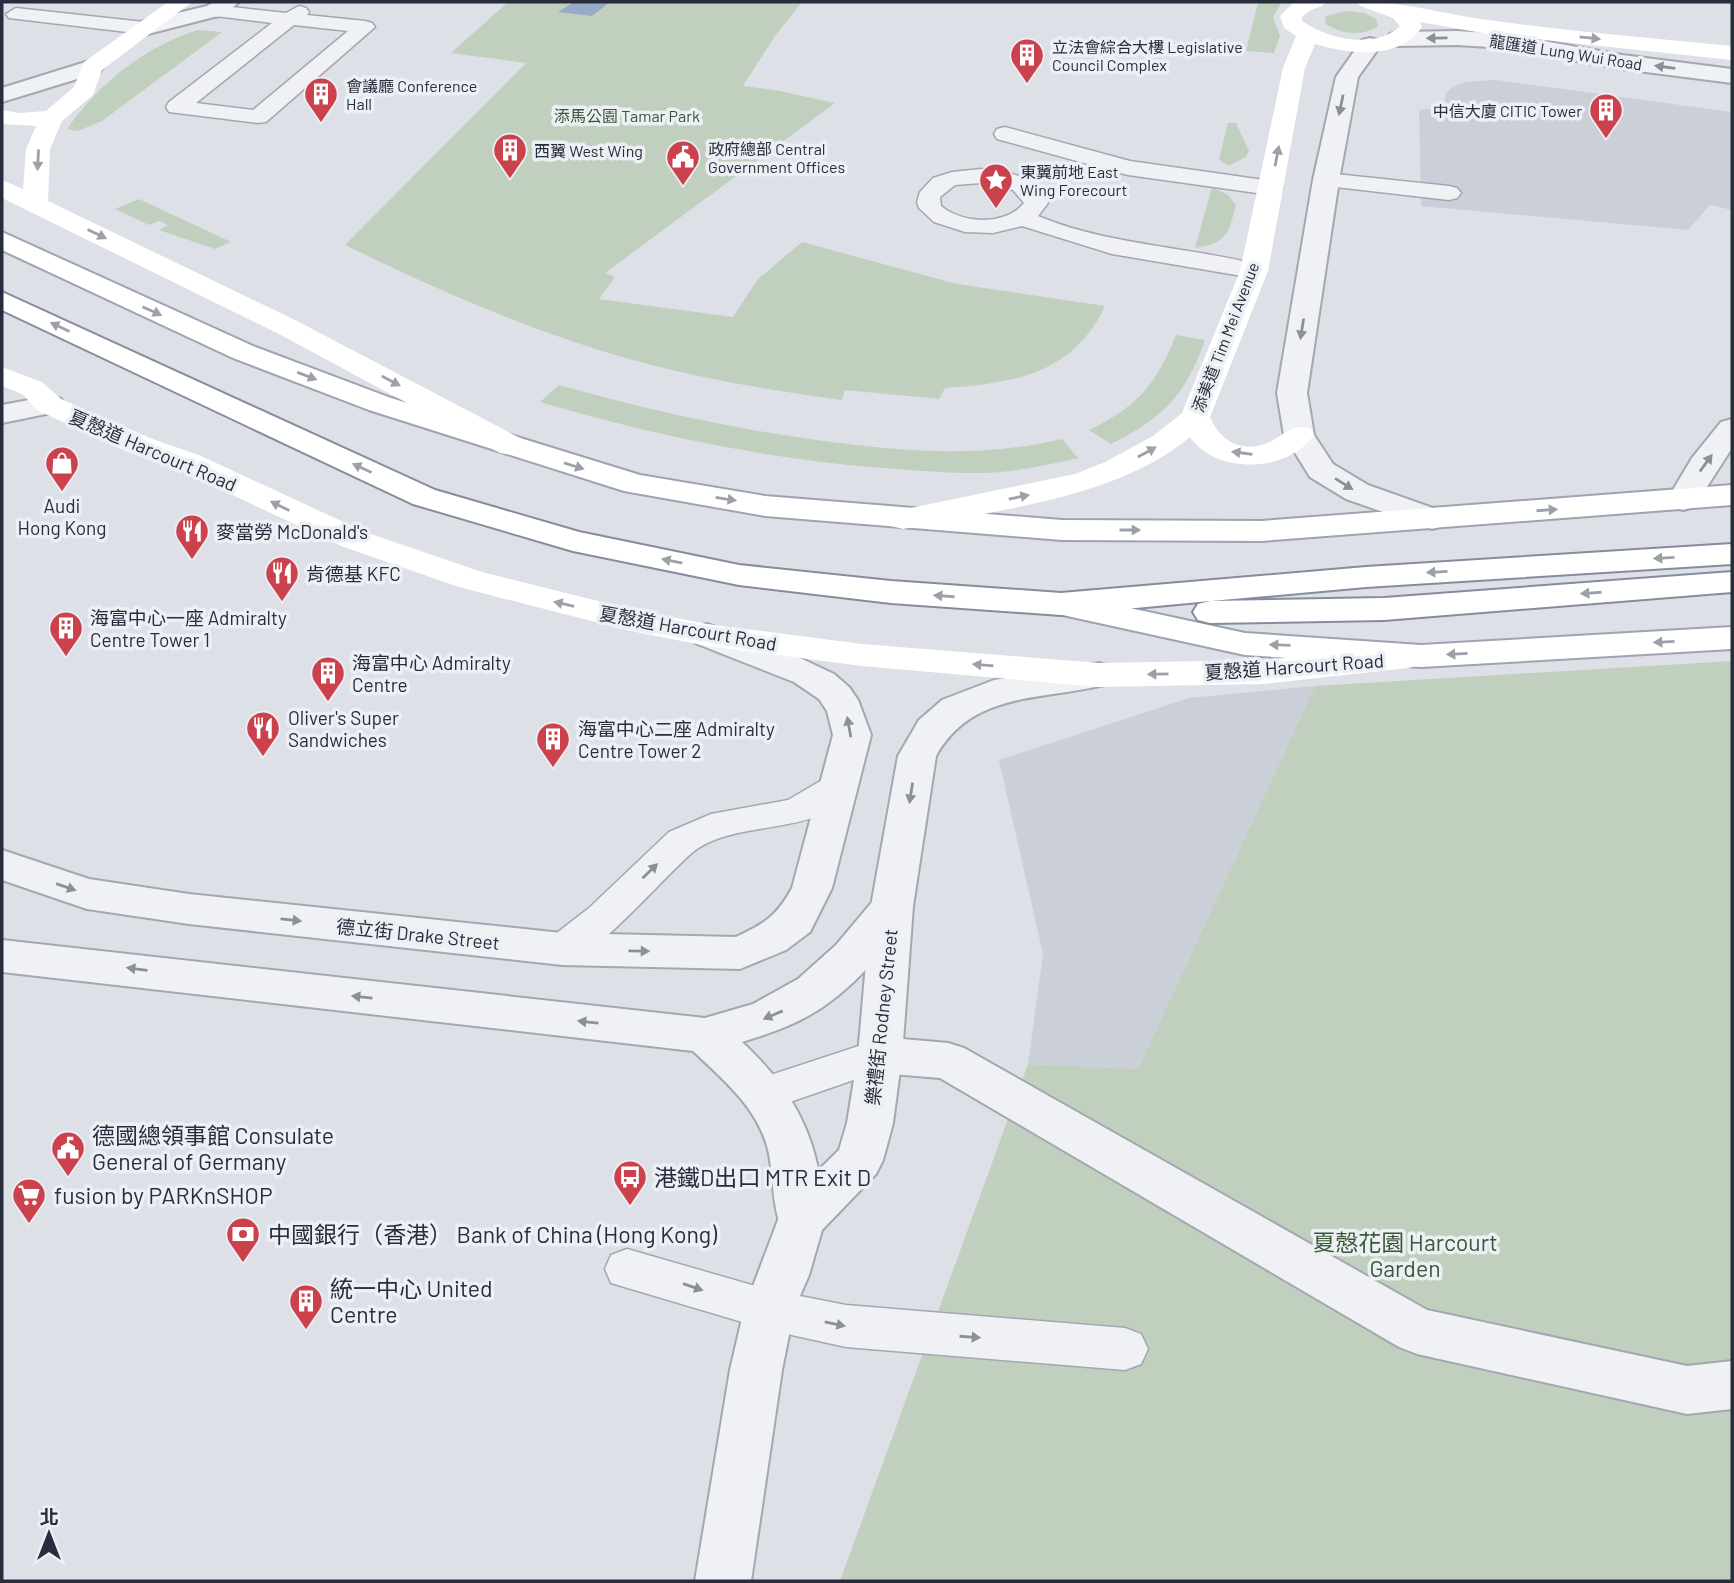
<svg xmlns="http://www.w3.org/2000/svg" width="1734" height="1583" viewBox="0 0 1734 1583" font-family="Barlow,'Noto Sans TC',sans-serif">
<style>
.built{fill:#cbcfd8}
.green{fill:#c1d0be}
.water{fill:#98abc6}
.lines{fill:none;stroke-linecap:round;stroke-linejoin:round}
.service-casing{stroke:#a3a7b0;stroke-width:3}
.pedestrian-casing{stroke:#a3a7b0;stroke-width:4}
.minor-casing{stroke:#a3a7b0;stroke-width:4}
.tertiary-casing{stroke:#a3a7b0;stroke-width:4}
.primary-casing{stroke:#9ca3b2;stroke-width:4}
.trunk-casing{stroke:#848c9d;stroke-width:4}
.service{fill:#eff1f5;fill-rule:evenodd}
.pedestrian{fill:#eff1f5;fill-rule:evenodd}
.minor{fill:#eff1f5;fill-rule:evenodd}
.tertiary{fill:#eff1f5;fill-rule:evenodd}
.secondary{fill:#fff;fill-rule:evenodd}
.primary{fill:#fff;fill-rule:evenodd}
.trunk{fill:#fff;fill-rule:evenodd}
.oneway{fill:#8b8f98}
.oneway2{fill:#9ea0a7}
.labels{text-anchor:middle;dominant-baseline:central;stroke-width:7;stroke-linejoin:round;paint-order:stroke}
.far-poi-label{font-size:16px;fill:#272d3c;stroke:#eceff4;text-anchor:start}
.far-street-label{font-size:16px;fill:#272d3c;stroke:#eceff4}
.far-park-label{font-size:16px;fill:#385834;stroke:#eceff4}
.street-label{font-size:19px;fill:#272d3c;stroke:#eceff4}
.poi-label{font-size:19px;fill:#272d3c;stroke:#eceff4;text-anchor:start}
.near-poi-label{font-size:23px;fill:#272d3c;stroke:#eceff4;text-anchor:start}
.near-park-label{font-size:23px;fill:#385834;stroke:#eceff4}
</style>
<rect width="100%" height="100%" fill="#dde0e6"/>
<g class="built">
<polygon points="1497,80 1732,112 1732,210 1710,205 1688,230 1421,206 1419,110 1449,107 1445,100 1446,93 1453,87 1465,82"/>
<polygon points="1315,686 1138,1069 1028,1064 1043,954 999,760 1189,698"/>
</g>
<g class="green">
<path d="M508,2H802L775,36L743,86L775,90L835,103L605,273L615,277L599,299L733,317L758,279L802,242L957,284L1105,306C1073,374 1015,383 945,388L939,399L845,390L842,400C777,391 712,381 648,364C544,337 441,292 345,245L526,63L451,53Z"/>
<polygon points="1258,2 1282,2 1273,17 1280,36 1274,53 1246,51"/>
<path d="M1346,11L1364,13L1376,19L1378,26C1364,37 1338,34 1325,23L1326,16Z"/>
<path d="M198,30L222,32L102,121L78,131L67,129C99,83 144,47 198,30Z"/>
<polygon points="1228,123 1236,123 1249,151 1246,157 1228,166 1219,159"/>
<path d="M1212,187L1228,195L1236,205C1228,234 1228,243 1195,248Z"/>
<polygon points="139,199 231,242 215,249 159,230 168,225 159,221 149,225 115,209"/>
<path d="M1176,335L1205,340C1186,395 1163,418 1111,444L1089,430C1137,407 1156,385 1176,335Z"/>
<path d="M559,385C647,410 734,429 824,441C904,452 983,458 1062,439L1078,458C1056,463 1034,468 1011,471C968,476 926,471 883,468C766,459 653,435 540,402Z"/>
<polygon points="1732,661 1732,1581 840,1581 1028,1064 1138,1069 1315,686"/>
</g>
<polygon class="water" points="574,2 610,2 592,16 558,12"/>
<g class="lines">
<g class="service-casing">
<g id="service">
<path d="M214,5L286,13L299,6L306,8L309,12L307,15L365,21L372,23L375,27L266,122L258,123L169,112L166,107L169,102L272,23L207,15L204,11L207,7ZM294,25L348,31L253,110L196,103Z"/>
<polygon points="16,8 144,22 151,24 154,28 151,32 144,34 9,18 6,14"/>
<polygon points="1005,127 1130,161 1271,181 1279,183 1282,188 1279,193 1271,195 1128,175 997,139 994,134 997,129"/>
<path d="M981,169C1009,172 1035,175 1048,203L1038,216C1110,246 1188,246 1263,266L1266,271L1263,276L1254,278L1112,254L1022,226L993,233L965,232L934,222L919,208L917,202L920,192L933,178L952,172ZM981,183L1013,190L1024,203C1005,226 963,224 941,206L940,197L955,185Z"/>
<polygon points="1326,173 1449,186 1457,188 1461,193 1457,198 1449,200 1318,185 1315,180 1318,175"/>
<path d="M841,773L853,776L858,785C826,839 736,817 693,852C666,874 595,959 564,963C559,963 553,961 549,959L543,949L549,939L589,908L669,832L711,814L788,800L829,776Z"/>
<polygon points="880,1039 894,1044 900,1055 894,1066 764,1111 749,1106 743,1094 749,1082"/>
<polygon points="627,1249 769,1290 846,1305 1125,1328 1141,1334 1148,1349 1141,1364 1125,1370 846,1347 769,1330 611,1283 605,1269 611,1255"/>
</g>
</g>
<g class="pedestrian-casing">
<polygon id="pedestrian" points="880,1037 948,1043 964,1048 1427,1310 1687,1366 1732,1361 1732,1409 1687,1414 1417,1354 1399,1347 940,1078 880,1073 864,1068 858,1055 864,1042"/>
</g>
<g class="minor-casing">
<g id="minor">
<polygon points="214,2 239,2 222,16 214,17 144,35 136,33 133,28 136,23 207,6"/>
<polygon points="1370,38 1378,40 1381,45 1358,77 1339,180 1307,393 1314,435 1333,464 1368,485 1444,512 1448,519 1444,526 1432,529 1346,499 1310,477 1284,435 1277,393 1313,180 1336,77 1362,40"/>
<polygon points="50,396 61,399 65,405 61,411 2,423 2,405"/>
<polygon points="1732,419 1732,448 1694,507 1683,510 1672,507 1667,500 1692,458 1721,422"/>
<path d="M707,624L785,651L834,674L849,687L858,700L871,735L832,888L810,932L786,950L740,969L562,965L189,924L87,909L2,880V850L89,879L189,894L562,933L736,937C764,924 777,916 792,888L833,735L827,711L819,699L794,682L695,643L689,635L695,627Z"/>
<path d="M892,891L906,895L913,906C889,948 850,993 808,1016C787,1028 764,1035 742,1042C786,1083 813,1126 821,1186C823,1206 827,1215 818,1234L801,1240L784,1234C772,1209 774,1181 769,1154C760,1110 725,1081 693,1051L2,972V940L705,1018L753,1004L798,979L836,945L878,895Z"/>
</g>
</g>
<g class="tertiary-casing">
<g id="tertiary">
<polygon points="1457,31 1505,34 1622,55 1732,69 1732,83 1622,69 1505,48 1457,45 1398,46 1390,44 1387,39 1390,34 1398,32"/>
<polygon points="92,60 100,62 103,67 100,72 2,102 2,88"/>
<path d="M1099,663L1112,667L1117,675L1112,683C1047,701 973,689 936,756L913,906L902,1055L893,1123L883,1160L876,1174L822,1230L809,1275L794,1310L782,1370L751,1581H695L730,1370L744,1310L784,1204L839,1150L847,1123L858,1055L871,906L898,756L919,720L942,700L994,680Z"/>
</g>
</g>
<g class="primary-casing">
<g id="primary">
<polygon points="2,232 253,346 391,398 640,475 765,496 1062,520 1261,521 1732,485 1732,505 1261,541 1062,540 765,516 624,491 369,410 233,358 2,250"/>
<polygon points="1061,593 1245,633 1421,645 1732,627 1732,649 1421,667 1245,655 1049,612 1044,604 1049,596"/>
</g>
</g>
<g class="trunk-casing">
<polygon id="trunk" points="2,292 435,490 579,532 739,565 891,581 1061,593 1366,567 1732,544 1732,564 1366,587 1211,601 1384,598 1732,572 1732,592 1384,620 1210,623 1198,620 1193,612 1198,604 1210,601 1061,615 891,603 739,585 573,551 413,504 2,310"/>
</g>
<use href="#service" class="service"/>
<use href="#pedestrian" class="pedestrian"/>
<use href="#minor" class="minor"/>
<use href="#tertiary" class="tertiary"/>
<g class="secondary">
<polygon points="168,2 192,2 102,70 93,95 62,121 50,149 48,201 297,321 522,439 526,446 522,453 511,455 500,453 277,333 2,198 2,180 23,189 26,149 36,126 2,124 2,110 20,113 46,111 74,87 84,62"/>
<path d="M1294,2H1325L1322,6L1311,10L1302,17V21C1327,39 1376,50 1400,26L1393,18L1360,6L1356,2C1400,0 1444,15 1488,20C1569,31 1651,38 1732,46V60L1488,34L1420,22L1422,27C1399,61 1349,54 1315,44L1305,68L1268,271L1210,417C1221,442 1242,454 1270,442C1286,434 1290,424 1310,428L1314,435C1288,473 1216,475 1190,437C1116,499 995,510 903,529L891,526L887,519L891,512L1075,474L1105,462L1153,436L1182,413L1240,271L1283,68L1296,36L1284,28L1280,16Z"/>
<polygon points="2,367 42,382 61,399 150,438 201,456 365,532 482,572 626,608 707,624 862,644 1099,663 1263,660 1408,646 1421,649 1426,657 1421,665 1408,668 1263,684 1099,687 862,666 707,646 626,630 459,587 341,546 179,470 128,452 39,411 22,394 2,386"/>
</g>
<use href="#primary" class="primary"/>
<use href="#trunk" class="trunk"/>
</g>
<defs><path id="oneway-solid" d="M-6-.8H1V-3.2L6.5 0L1 3.2V.8H-6Z" transform="scale(1.75)"/></defs>
<g class="oneway">
<use href="#oneway-solid" transform="translate(1437 38) rotate(179)"/>
<use href="#oneway-solid" transform="translate(1665 67) rotate(-172)"/>
<use href="#oneway-solid" transform="translate(1341 105) rotate(102)"/>
<use href="#oneway-solid" transform="translate(1302 329) rotate(99)"/>
<use href="#oneway-solid" transform="translate(1706 463) rotate(-54)"/>
<use href="#oneway-solid" transform="translate(1344 484) rotate(32)"/>
<use href="#oneway-solid" transform="translate(849 727) rotate(-100)"/>
<use href="#oneway-solid" transform="translate(911 793) rotate(99)"/>
<use href="#oneway-solid" transform="translate(650 871) rotate(-44)"/>
<use href="#oneway-solid" transform="translate(66 887) rotate(19)"/>
<use href="#oneway-solid" transform="translate(291 920) rotate(6)"/>
<use href="#oneway-solid" transform="translate(639 951) rotate(1)"/>
<use href="#oneway-solid" transform="translate(137 969) rotate(-173)"/>
<use href="#oneway-solid" transform="translate(362 997) rotate(-174)"/>
<use href="#oneway-solid" transform="translate(773 1015) rotate(157)"/>
<use href="#oneway-solid" transform="translate(588 1022) rotate(-174)"/>
<use href="#oneway-solid" transform="translate(693 1287) rotate(19)"/>
<use href="#oneway-solid" transform="translate(835 1324) rotate(12)"/>
<use href="#oneway-solid" transform="translate(970 1337) rotate(4)"/>
</g>
<g class="oneway2">
<use href="#oneway-solid" transform="translate(1590 38) rotate(6)"/>
<use href="#oneway-solid" transform="translate(1277 156) rotate(-79)"/>
<use href="#oneway-solid" transform="translate(38 160) rotate(93)"/>
<use href="#oneway-solid" transform="translate(97 234) rotate(26)"/>
<use href="#oneway-solid" transform="translate(152 311) rotate(24)"/>
<use href="#oneway-solid" transform="translate(60 327) rotate(-155)"/>
<use href="#oneway-solid" transform="translate(307 376) rotate(21)"/>
<use href="#oneway-solid" transform="translate(391 381) rotate(28)"/>
<use href="#oneway-solid" transform="translate(1147 452) rotate(-29)"/>
<use href="#oneway-solid" transform="translate(1242 453) rotate(-172)"/>
<use href="#oneway-solid" transform="translate(574 466) rotate(17)"/>
<use href="#oneway-solid" transform="translate(362 468) rotate(-155)"/>
<use href="#oneway-solid" transform="translate(1019 497) rotate(-12)"/>
<use href="#oneway-solid" transform="translate(726 499) rotate(9)"/>
<use href="#oneway-solid" transform="translate(280 506) rotate(-154)"/>
<use href="#oneway-solid" transform="translate(1547 510) rotate(-4)"/>
<use href="#oneway-solid" transform="translate(1130 530)"/>
<use href="#oneway-solid" transform="translate(1664 558) rotate(177)"/>
<use href="#oneway-solid" transform="translate(672 561) rotate(-168)"/>
<use href="#oneway-solid" transform="translate(1437 572) rotate(177)"/>
<use href="#oneway-solid" transform="translate(1591 593) rotate(176)"/>
<use href="#oneway-solid" transform="translate(944 596) rotate(-176)"/>
<use href="#oneway-solid" transform="translate(564 604) rotate(-167)"/>
<use href="#oneway-solid" transform="translate(1664 642) rotate(177)"/>
<use href="#oneway-solid" transform="translate(1280 645) rotate(-178)"/>
<use href="#oneway-solid" transform="translate(1457 654) rotate(177)"/>
<use href="#oneway-solid" transform="translate(983 665) rotate(-175)"/>
<use href="#oneway-solid" transform="translate(1158 674) rotate(179)"/>
</g>
<defs>
<g id="building-pin" transform="scale(1.75)"><path d="M0 17L-7.5 6A9.5 9.5 0 1 1 7.5 6Z" fill="#cb424d" stroke="#eceff4"/><path d="M-4-6H4V6H1V3H-1V6H-4ZM-2.5-4.3h1.7v1.8h-1.7ZM.8-4.3h1.7v1.8H.8ZM-2.5-1h1.7V.8h-1.7ZM.8-1h1.7V.8H.8Z" fill="#fff"/></g>
<g id="civic-pin" transform="scale(1.75)"><path d="M0 17L-7.5 6A9.5 9.5 0 1 1 7.5 6Z" fill="#cb424d" stroke="#eceff4"/><path d="M-.6-6.5H3V-4.5H.6V-3L4-1V1h2V6H-6V1h2V-1L-.6-3ZM-1.2 2.5V6h2.4V2.5Z" fill="#fff"/></g>
<g id="sight-pin" transform="scale(1.75)"><path d="M0 17L-7.5 6A9.5 9.5 0 1 1 7.5 6Z" fill="#cb424d" stroke="#eceff4"/><path d="M0-6L1.8-2.2L6-1.7L2.9 1.2L3.7 5.4L0 3.3L-3.7 5.4L-2.9 1.2L-6-1.7L-1.8-2.2Z" fill="#fff"/></g>
<g id="shop-pin" transform="scale(1.75)"><path d="M0 17L-7.5 6A9.5 9.5 0 1 1 7.5 6Z" fill="#cb424d" stroke="#eceff4"/><path d="M-5-2.5h2.3a2.7 3.5 0 0 1 5.4 0H5L5.5 6h-11ZM-1.5-2.5h3a1.5 2.3 0 0 0-3 0Z" fill="#fff"/></g>
<g id="restaurant-pin" transform="scale(1.75)"><path d="M0 17L-7.5 6A9.5 9.5 0 1 1 7.5 6Z" fill="#cb424d" stroke="#eceff4"/><path d="M-5-6h1v4h1v-4h1v4h1v-4h1v5L-1.5 .5V6h-2V.5L-5-1ZM5-6V6H3V1.5H1.5Q1.5-4 5-6Z" fill="#fff"/></g>
<g id="bus-pin" transform="scale(1.75)"><path d="M0 17L-7.5 6A9.5 9.5 0 1 1 7.5 6Z" fill="#cb424d" stroke="#eceff4"/><path d="M-5-6H5V4H4V6H2V4H-2V6H-4V4H-5ZM-3.5-4V0h7V-4ZM-3.5 1.2v1.5H-2V1.2ZM2 1.2v1.5H3.5V1.2Z" fill="#fff"/></g>
<g id="supermarket-pin" transform="scale(1.75)"><path d="M0 17L-7.5 6A9.5 9.5 0 1 1 7.5 6Z" fill="#cb424d" stroke="#eceff4"/><path d="M-6-5.5h2.5l.6 2H6L4.5 2H-2.5L-4.4-4H-6ZM-1.5 3.2a1.3 1.3 0 1 0 .1 0ZM3 3.2a1.3 1.3 0 1 0 .1 0Z" fill="#fff"/></g>
<g id="bank-pin" transform="scale(1.75)"><path d="M0 17L-7.5 6A9.5 9.5 0 1 1 7.5 6Z" fill="#cb424d" stroke="#eceff4"/><path d="M-6-4H6V4H-6ZM0-2.3a2.3 2.3 0 1 0 0 4.6a2.3 2.3 0 1 0 0-4.6Z" fill="#fff"/></g>
</defs>
<g fill-rule="evenodd">
<use href="#building-pin" x="1027" y="55"/>
<use href="#building-pin" x="321" y="94"/>
<use href="#building-pin" x="1606" y="110"/>
<use href="#building-pin" x="510" y="150"/>
<use href="#civic-pin" x="683" y="157"/>
<use href="#sight-pin" x="996" y="180"/>
<use href="#shop-pin" x="62" y="463"/>
<use href="#restaurant-pin" x="192" y="531"/>
<use href="#restaurant-pin" x="282" y="573"/>
<use href="#building-pin" x="66" y="628"/>
<use href="#building-pin" x="328" y="673"/>
<use href="#restaurant-pin" x="263" y="728"/>
<use href="#building-pin" x="553" y="739"/>
<use href="#civic-pin" x="68" y="1148"/>
<use href="#bus-pin" x="630" y="1177"/>
<use href="#supermarket-pin" x="29" y="1195"/>
<use href="#bank-pin" x="243" y="1234"/>
<use href="#building-pin" x="306" y="1301"/>
</g>
<g class="labels">
<g class="far-poi-label">
<text x="1052" y="46">立法會綜合大樓 Legislative<tspan x="1052" dy="18">Council Complex</tspan></text>
<text x="346" y="85">會議廳 Conference<tspan x="346" dy="18">Hall</tspan></text>
<text x="1582" y="110" text-anchor="end">中信大廈 CITIC Tower</text>
<text x="708" y="148">政府總部 Central<tspan x="708" dy="18">Government Offices</tspan></text>
<text x="534" y="150">西翼 West Wing</text>
<text x="1020" y="171">東翼前地 East<tspan x="1020" dy="18">Wing Forecourt</tspan></text>
</g>
<g class="far-street-label">
<text transform="translate(1566 52) rotate(9)">龍匯道 Lung Wui Road</text>
<text transform="translate(1225 337) rotate(-69)">添美道 Tim Mei Avenue</text>
</g>
<g class="far-park-label">
<text x="627" y="115">添馬公園 Tamar Park</text>
</g>
<g class="street-label">
<text transform="translate(153 450) rotate(23)">夏慤道 Harcourt Road</text>
<text transform="translate(688 628) rotate(10)">夏慤道 Harcourt Road</text>
<text transform="translate(1294 666) rotate(-4)">夏慤道 Harcourt Road</text>
<text transform="translate(418 934) rotate(6)">德立街 Drake Street</text>
<text transform="translate(881 1017) rotate(-84)">樂禮街 Rodney Street</text>
</g>
<g class="poi-label">
<text x="62" y="505" text-anchor="middle">Audi<tspan x="62" dy="22">Hong Kong</tspan></text>
<text x="216" y="531">麥當勞 McDonald's</text>
<text x="306" y="573">肯德基 KFC</text>
<text x="90" y="617">海富中心一座 Admiralty<tspan x="90" dy="22">Centre Tower 1</tspan></text>
<text x="352" y="662">海富中心 Admiralty<tspan x="352" dy="22">Centre</tspan></text>
<text x="288" y="717">Oliver's Super<tspan x="288" dy="22">Sandwiches</tspan></text>
<text x="578" y="728">海富中心二座 Admiralty<tspan x="578" dy="22">Centre Tower 2</tspan></text>
</g>
<g class="near-poi-label">
<text x="92" y="1135">德國總領事館 Consulate<tspan x="92" dy="26">General of Germany</tspan></text>
<text x="654" y="1177">港鐵D出口 MTR Exit D</text>
<text x="54" y="1195">fusion by PARKnSHOP</text>
<text x="268" y="1234">中國銀行（香港） Bank of China (Hong Kong)</text>
<text x="330" y="1288">統一中心 United<tspan x="330" dy="26">Centre</tspan></text>
</g>
<g class="near-park-label">
<text x="1405" y="1242">夏慤花園 Harcourt<tspan x="1405" dy="26">Garden</tspan></text>
</g>
</g>
<rect width="1734" height="1583" fill="none" stroke="#272d3c" stroke-width="7"/>
<g transform="translate(49 1534)" stroke="#eceff4" stroke-width="5" paint-order="stroke">
<path d="M0-5L12 26L0 18L-12 26Z" fill="#272d3c"/>
<text y="-10" font-size="19" font-weight="bold" text-anchor="middle" fill="#272d3c">北</text>
</g>
</svg>
